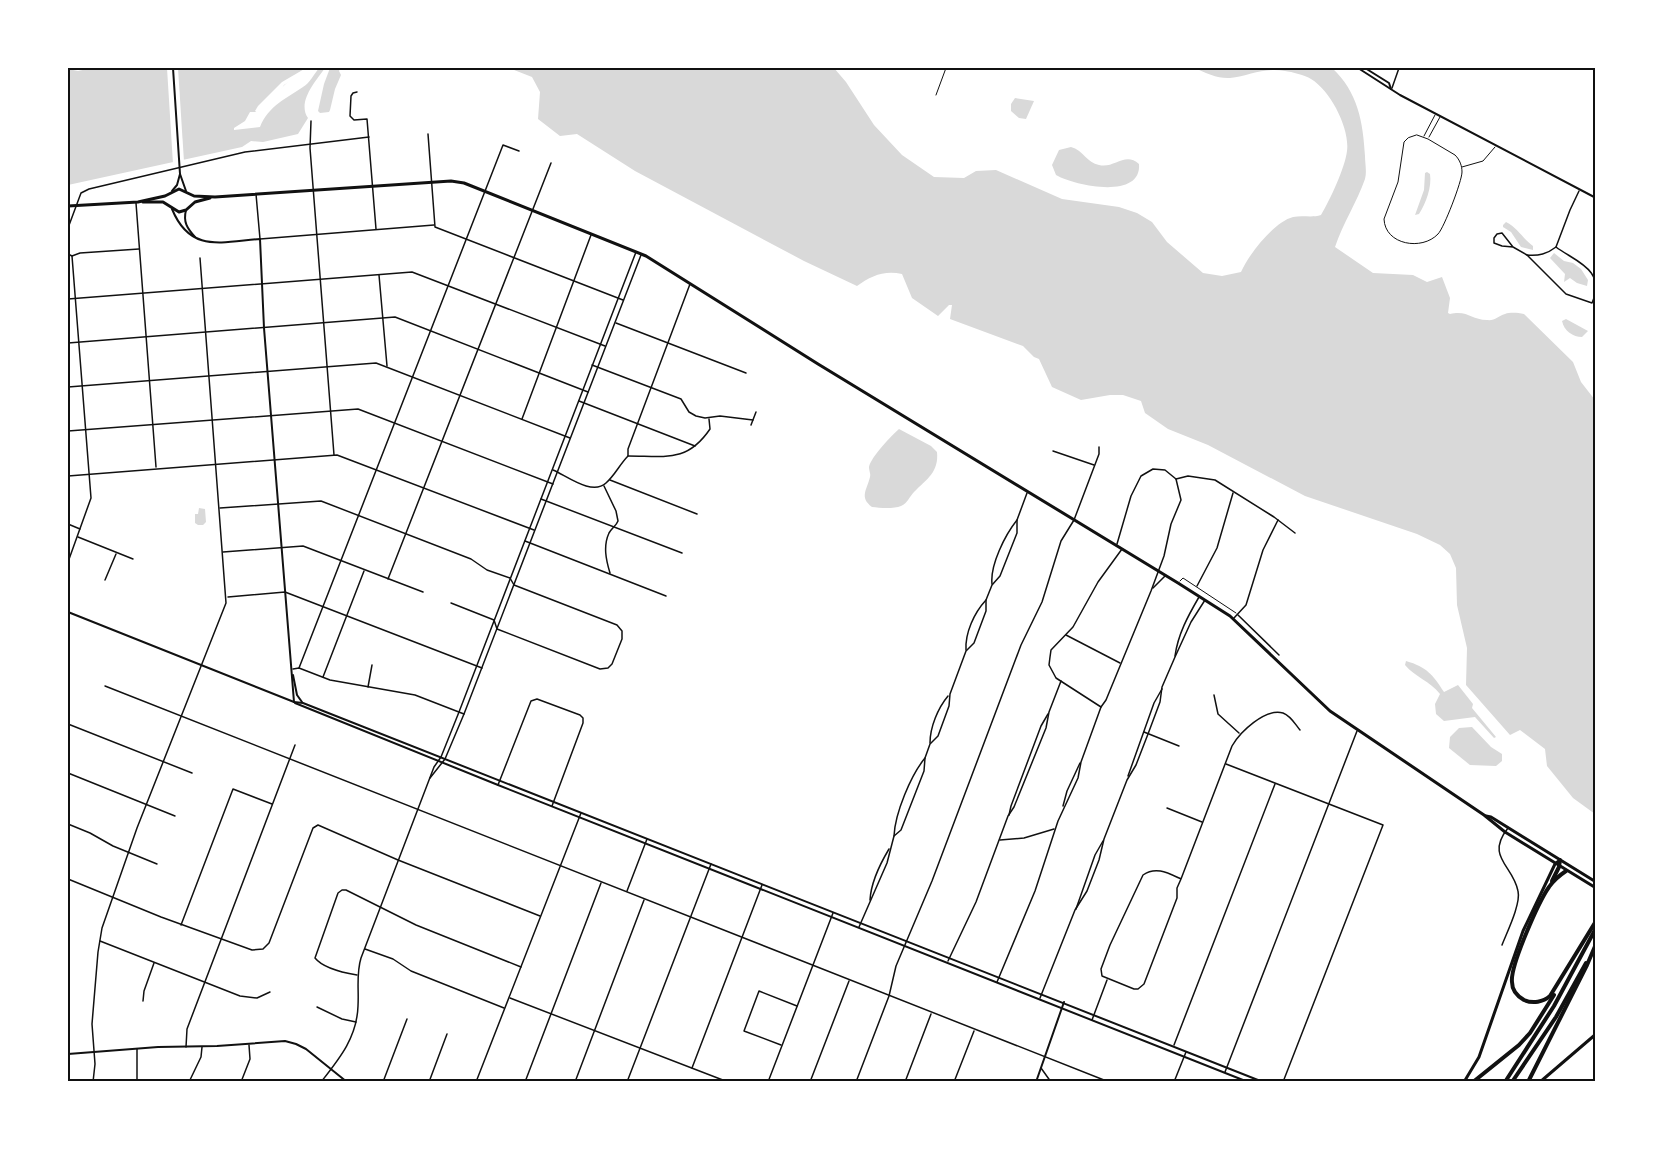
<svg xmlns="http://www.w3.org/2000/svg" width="1663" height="1149" viewBox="0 0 1663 1149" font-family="Montserrat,sans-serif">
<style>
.water{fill:#d9d9d9}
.pier{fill:#fff}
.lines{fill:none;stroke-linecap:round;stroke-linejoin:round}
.service{stroke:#111;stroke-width:1}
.minor{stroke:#111;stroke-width:1.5}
.tertiary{stroke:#111;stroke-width:2}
.secondary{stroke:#111;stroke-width:2}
.primary{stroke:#111;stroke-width:3}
.motorway{stroke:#111;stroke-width:4}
.neatline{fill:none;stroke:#111;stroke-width:2}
</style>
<rect width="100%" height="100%" fill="#fff"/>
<g class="water">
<path d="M92,68H308L293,77L256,112H250L245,121L234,128V130L260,127C268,106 287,98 303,87C310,83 314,74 319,68H325C315,82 297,102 308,118L298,134L263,142L251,141L242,147L68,185V69L78,71Z"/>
<polygon points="330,68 340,68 339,71 341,75 335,89 330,110 329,112 320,113 318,111 324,84"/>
<path d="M509,68H834L846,82L874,125L902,155L934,177L964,178L976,171L996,170L1062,199L1119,207L1137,213L1152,222L1167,242L1203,273L1222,276L1241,272C1249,254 1274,222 1293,217C1303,215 1312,218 1321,215C1330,200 1345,168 1347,151C1350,129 1331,91 1311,79C1305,75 1292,72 1285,71C1264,67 1249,76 1230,78C1219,79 1205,73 1195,68H1332C1358,92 1363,122 1365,156C1365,163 1367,172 1365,179C1357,202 1343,223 1335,247L1373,273L1413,275L1427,282L1442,277L1450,298L1448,313L1450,314C1468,310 1471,320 1487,320C1495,321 1498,316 1505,314C1511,312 1518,313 1524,314L1573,362L1581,382L1595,400V814L1573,798L1547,766L1545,749L1520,730L1510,735L1466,685L1467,648L1457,605L1456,568L1450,554L1440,545L1417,534L1305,496L1208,445L1168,429L1145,413L1141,401L1123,395H1110L1081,400L1052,387L1039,359L1034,357L1023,346L950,319L952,305H949L938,316L912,298L902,274C884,270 871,276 857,286L804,261L635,171L577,134L560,136L538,119L540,92L532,77Z"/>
<polygon points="1015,98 1034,101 1026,119 1019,118 1011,111 1011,104"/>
<path d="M1071,147C1083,150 1087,163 1099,165C1114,169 1125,151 1139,164C1142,200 1075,186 1056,175L1052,165L1059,150Z"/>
<path d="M1427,172L1430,174C1432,187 1426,203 1419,214L1415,215L1424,190L1425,173Z"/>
<path d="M1506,222C1518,228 1523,239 1533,246V250L1521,247L1511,232L1503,227V225Z"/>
<polygon points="1554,253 1564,261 1573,263 1581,269 1588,280 1587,286 1577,283 1570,278 1564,282 1565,274 1550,258"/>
<path d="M1566,319L1588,331L1582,337C1573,337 1564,331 1562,321Z"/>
<path d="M899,429L931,446L937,452C939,472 927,479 914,492C909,497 908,503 901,506C894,509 880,508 872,507C859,497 867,490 870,477C871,474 869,471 869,467C871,457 891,436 899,429Z"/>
<polygon points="199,508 205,509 206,522 203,525 198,525 195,523 195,514 198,514"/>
<path d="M1406,661C1427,667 1433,675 1444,692L1458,685L1473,704L1472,708L1496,737L1494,738L1475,717L1444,721L1436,714L1435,704L1440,694C1430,681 1415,677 1405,665Z"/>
<polygon points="1472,727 1491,747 1502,754 1502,761 1496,766 1470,765 1449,748 1450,737 1459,728"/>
</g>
<g class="pier">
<polygon points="167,68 178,68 184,162 173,164"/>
<polygon points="306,68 311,68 284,85 280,92 259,114 255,111 258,106 282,82"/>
</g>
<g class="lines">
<g class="service">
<polyline points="936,95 946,68"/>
<path d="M1417,135L1428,139L1455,155C1460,160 1462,166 1462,172C1462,181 1444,228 1438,234C1422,251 1385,245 1384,219L1398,182L1404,142L1408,138Z"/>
<polyline points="1424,136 1435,115"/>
<polyline points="1429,137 1440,117"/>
<polyline points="1462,167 1483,161 1495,147"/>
<polyline points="1180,581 1183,578 1236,613"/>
</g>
<g class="minor">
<polyline points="1392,88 1399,68"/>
<polyline points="357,92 353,93 351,96 350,116 354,120 367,119 376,229"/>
<polyline points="311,121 310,148 334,455"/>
<polyline points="428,134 435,227 623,300"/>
<polyline points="256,194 260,239 434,225"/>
<polyline points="136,203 156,467"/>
<polyline points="68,228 81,193 89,189 245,152 369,137"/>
<polyline points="1513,247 1502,233 1497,234 1494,238 1494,243 1502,246 1513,247 1527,255"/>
<path d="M1556,247C1574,261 1607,269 1592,303L1566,294L1527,255C1539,256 1547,254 1556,247Z"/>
<polyline points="1556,247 1570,210 1579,191"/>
<polyline points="68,254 72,256 80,253 139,249"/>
<polyline points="379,275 387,366"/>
<polyline points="68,299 412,272 605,346"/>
<polyline points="616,323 746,373"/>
<polyline points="68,343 395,317 588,392"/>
<polyline points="592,365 681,399 689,412 696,416 705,418 720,416 753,420"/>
<polyline points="68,387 376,363 570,438"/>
<polyline points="579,401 695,446"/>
<polyline points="522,419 591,235"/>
<polyline points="751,425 756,412"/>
<polyline points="68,431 358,409 553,484"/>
<polyline points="1053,451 1094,465"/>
<path d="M628,456C665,456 687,463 710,429L709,419"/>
<path d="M553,470C567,476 592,496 606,483C615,475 620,464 628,456V449L690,284"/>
<polyline points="68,476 337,455 534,530"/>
<polyline points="1176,479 1188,476 1215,480 1274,517 1295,533"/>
<polyline points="610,480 697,514"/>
<path d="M604,486L616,511L618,521C616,526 612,528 609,533C603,546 606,560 610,573"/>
<polyline points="541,499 682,553"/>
<polyline points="220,508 321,501 471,559 487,570 510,578 514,585 617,625 622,631 622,639 612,664 608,668 600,669 497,629 494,620 451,603"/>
<polyline points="68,524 80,529"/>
<polyline points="78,537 133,559"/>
<polyline points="525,541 666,596"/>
<polyline points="223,552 303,546 423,592"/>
<polyline points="68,562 91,498 72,256"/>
<polyline points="388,579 551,163"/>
<polyline points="105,580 116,554"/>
<path d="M992,584C990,565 1005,535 1017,520"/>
<polyline points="1197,586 1217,548 1233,493"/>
<polyline points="1153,588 1165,576"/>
<polyline points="228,597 285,592 482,668"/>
<polyline points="1238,615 1279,655"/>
<polyline points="1234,618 1246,605 1263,550 1278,520"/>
<polyline points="1066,635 1120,663"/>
<path d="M966,650C965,633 974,613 986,600"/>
<path d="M1175,656C1178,634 1188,616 1199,597"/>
<polyline points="299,668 503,145 519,151"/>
<polyline points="293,669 299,668 330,680 415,695 464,714"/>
<polyline points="323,677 364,571"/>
<polyline points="105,686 1109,1082"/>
<polyline points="368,687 372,665"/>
<polyline points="1214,695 1218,714 1239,733"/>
<polyline points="1101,707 1056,678 1049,665 1050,657 1051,650 1073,627 1098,582 1122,549"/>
<polyline points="68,724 192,773"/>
<polyline points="1144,732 1179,746"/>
<path d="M930,743C930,727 938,708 948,696"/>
<polyline points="1226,764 1383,825 1283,1082"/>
<polyline points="68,773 175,816"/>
<polyline points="1128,776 1154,703 1162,689"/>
<polyline points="430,778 445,759 464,714 641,255"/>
<polyline points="498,785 531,701 537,699 580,715 583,718 583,723 552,806"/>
<polyline points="1063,806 1067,791 1080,763"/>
<polyline points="1167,808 1202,822"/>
<polyline points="1009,815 1011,806 1041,726 1048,714"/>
<polyline points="68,824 90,833 113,846 157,864"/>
<path d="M894,836C895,813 911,775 925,758"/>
<polyline points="1000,840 1024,838 1054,829"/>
<polyline points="68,879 161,917 252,950 263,949 269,943 313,828 318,825 398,860 540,916"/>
<path d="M1181,879C1168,873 1156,866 1143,875L1110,945L1101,969L1102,976L1134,989H1138L1144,984L1177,898V888L1181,879L1232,746C1240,732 1265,708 1283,713C1291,716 1295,724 1300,730"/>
<polyline points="627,891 647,839"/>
<path d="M870,900C871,882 880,864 889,849"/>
<polyline points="1076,909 1095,855 1103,841"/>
<polyline points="181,925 233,789 272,804"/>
<polyline points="859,927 887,863 894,836 901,830 924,771 925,758 930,744 938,736 949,706 950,694 966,651 974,643 986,611 986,600 992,585 1000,576 1017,533 1017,520 1027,493"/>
<polyline points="100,941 240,996 257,998 270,992"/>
<path d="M1502,945C1507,932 1521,904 1518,891C1513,865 1485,857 1508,828"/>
<polyline points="365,949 393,959 411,971 504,1008"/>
<polyline points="948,961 976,902 1008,816 1014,807 1046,728 1049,712 1061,681"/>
<path d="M357,975C345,973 323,968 315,958L338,893L342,890H346L416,925L521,967"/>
<polyline points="997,982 1035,891 1058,821 1078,778 1081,762 1101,707 1106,700 1151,591 1164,556 1171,524 1181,500 1176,479 1165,470 1153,469 1141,476 1131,496 1117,544"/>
<polyline points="510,998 728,1082"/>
<polyline points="1040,998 1075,910 1087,891 1099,860 1104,839 1127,780 1136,765 1148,734 1160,702 1162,687 1175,657 1191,622 1205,600"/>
<polyline points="143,1001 144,991 154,963"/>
<polyline points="317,1007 342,1019 356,1022"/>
<polyline points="1092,1020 1107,980"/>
<polyline points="781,1045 744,1031 759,991 797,1006"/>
<polyline points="1174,1045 1275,784"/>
<polyline points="186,1047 187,1029 295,745"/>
<polyline points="137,1049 137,1082"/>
<polyline points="692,1068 762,885"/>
<polyline points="1041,1068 1051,1082"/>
<polyline points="1225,1072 1357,731"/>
<polyline points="93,1082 95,1064 92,1024 98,952 102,928 137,828 226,603 200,258"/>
<polyline points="189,1082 201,1057 202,1047"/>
<polyline points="241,1082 250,1059 249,1045"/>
<path d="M321,1082C340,1058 357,1037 358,1006C359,989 356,974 361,958L434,767L441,757L459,712L636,252"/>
<polyline points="383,1082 407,1019"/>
<polyline points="429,1082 447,1034"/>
<polyline points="476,1082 581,813"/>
<polyline points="525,1082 601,883"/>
<polyline points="575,1082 644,900"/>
<polyline points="627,1082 711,864"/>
<polyline points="768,1082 833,913"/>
<polyline points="810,1082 849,981"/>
<polyline points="856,1082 889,996 896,966 932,881 1021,645 1042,602 1061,541 1074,520 1099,454 1099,447"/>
<polyline points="905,1082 931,1014"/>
<polyline points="954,1082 974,1031"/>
<polyline points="1174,1082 1186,1052"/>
</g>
<g class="tertiary">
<polyline points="1358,68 1400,95 1596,198"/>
<polyline points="1365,68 1389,83 1391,89"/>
<polyline points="68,612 294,702"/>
<polyline points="68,1054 158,1047 217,1046 285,1041 296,1044 306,1049 347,1082"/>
<polyline points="1036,1082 1064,1002"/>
</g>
<g class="secondary">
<polyline points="173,68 180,174 186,191"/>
<polyline points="172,191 177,185 180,174"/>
<path d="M172,209C190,253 221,242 260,239L264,328L294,702"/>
<path d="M186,210C183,222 187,228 195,237"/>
<polyline points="293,675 297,695 302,702"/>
<polyline points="294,702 303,703 1263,1082"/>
<polyline points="295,703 498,785 1248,1082"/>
</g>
<g class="primary">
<polyline points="143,202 163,202 179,212 186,210 195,202 210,198"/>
<polyline points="68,206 138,202 165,196 179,189 194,196 215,197 451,181 464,183 646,256 818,364 1178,583 1230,616 1330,711 1484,815 1505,832 1596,888"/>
<polyline points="1486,816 1491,817 1596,882"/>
<polyline points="1464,1082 1479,1057 1523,931 1555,864 1560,860"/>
<polyline points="1540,1082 1596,1034"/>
</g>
<g class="motorway">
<path d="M1566,871C1560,875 1553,881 1549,887C1539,901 1510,966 1512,982C1512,990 1517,996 1524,1000C1533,1004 1543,1002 1550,996L1596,921"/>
<polyline points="1552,881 1559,867 1560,860"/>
<polyline points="1596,958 1596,969"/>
<polyline points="1473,1082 1519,1045 1530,1033 1554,995"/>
<polyline points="1505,1082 1554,1006 1596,928"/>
<polyline points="1512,1082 1556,1017 1586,963"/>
<polyline points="1528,1082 1587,965 1596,944"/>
</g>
</g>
<rect width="1663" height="1149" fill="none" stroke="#ffffff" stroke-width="138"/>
<rect x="69" y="69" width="1525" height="1011" class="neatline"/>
</svg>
